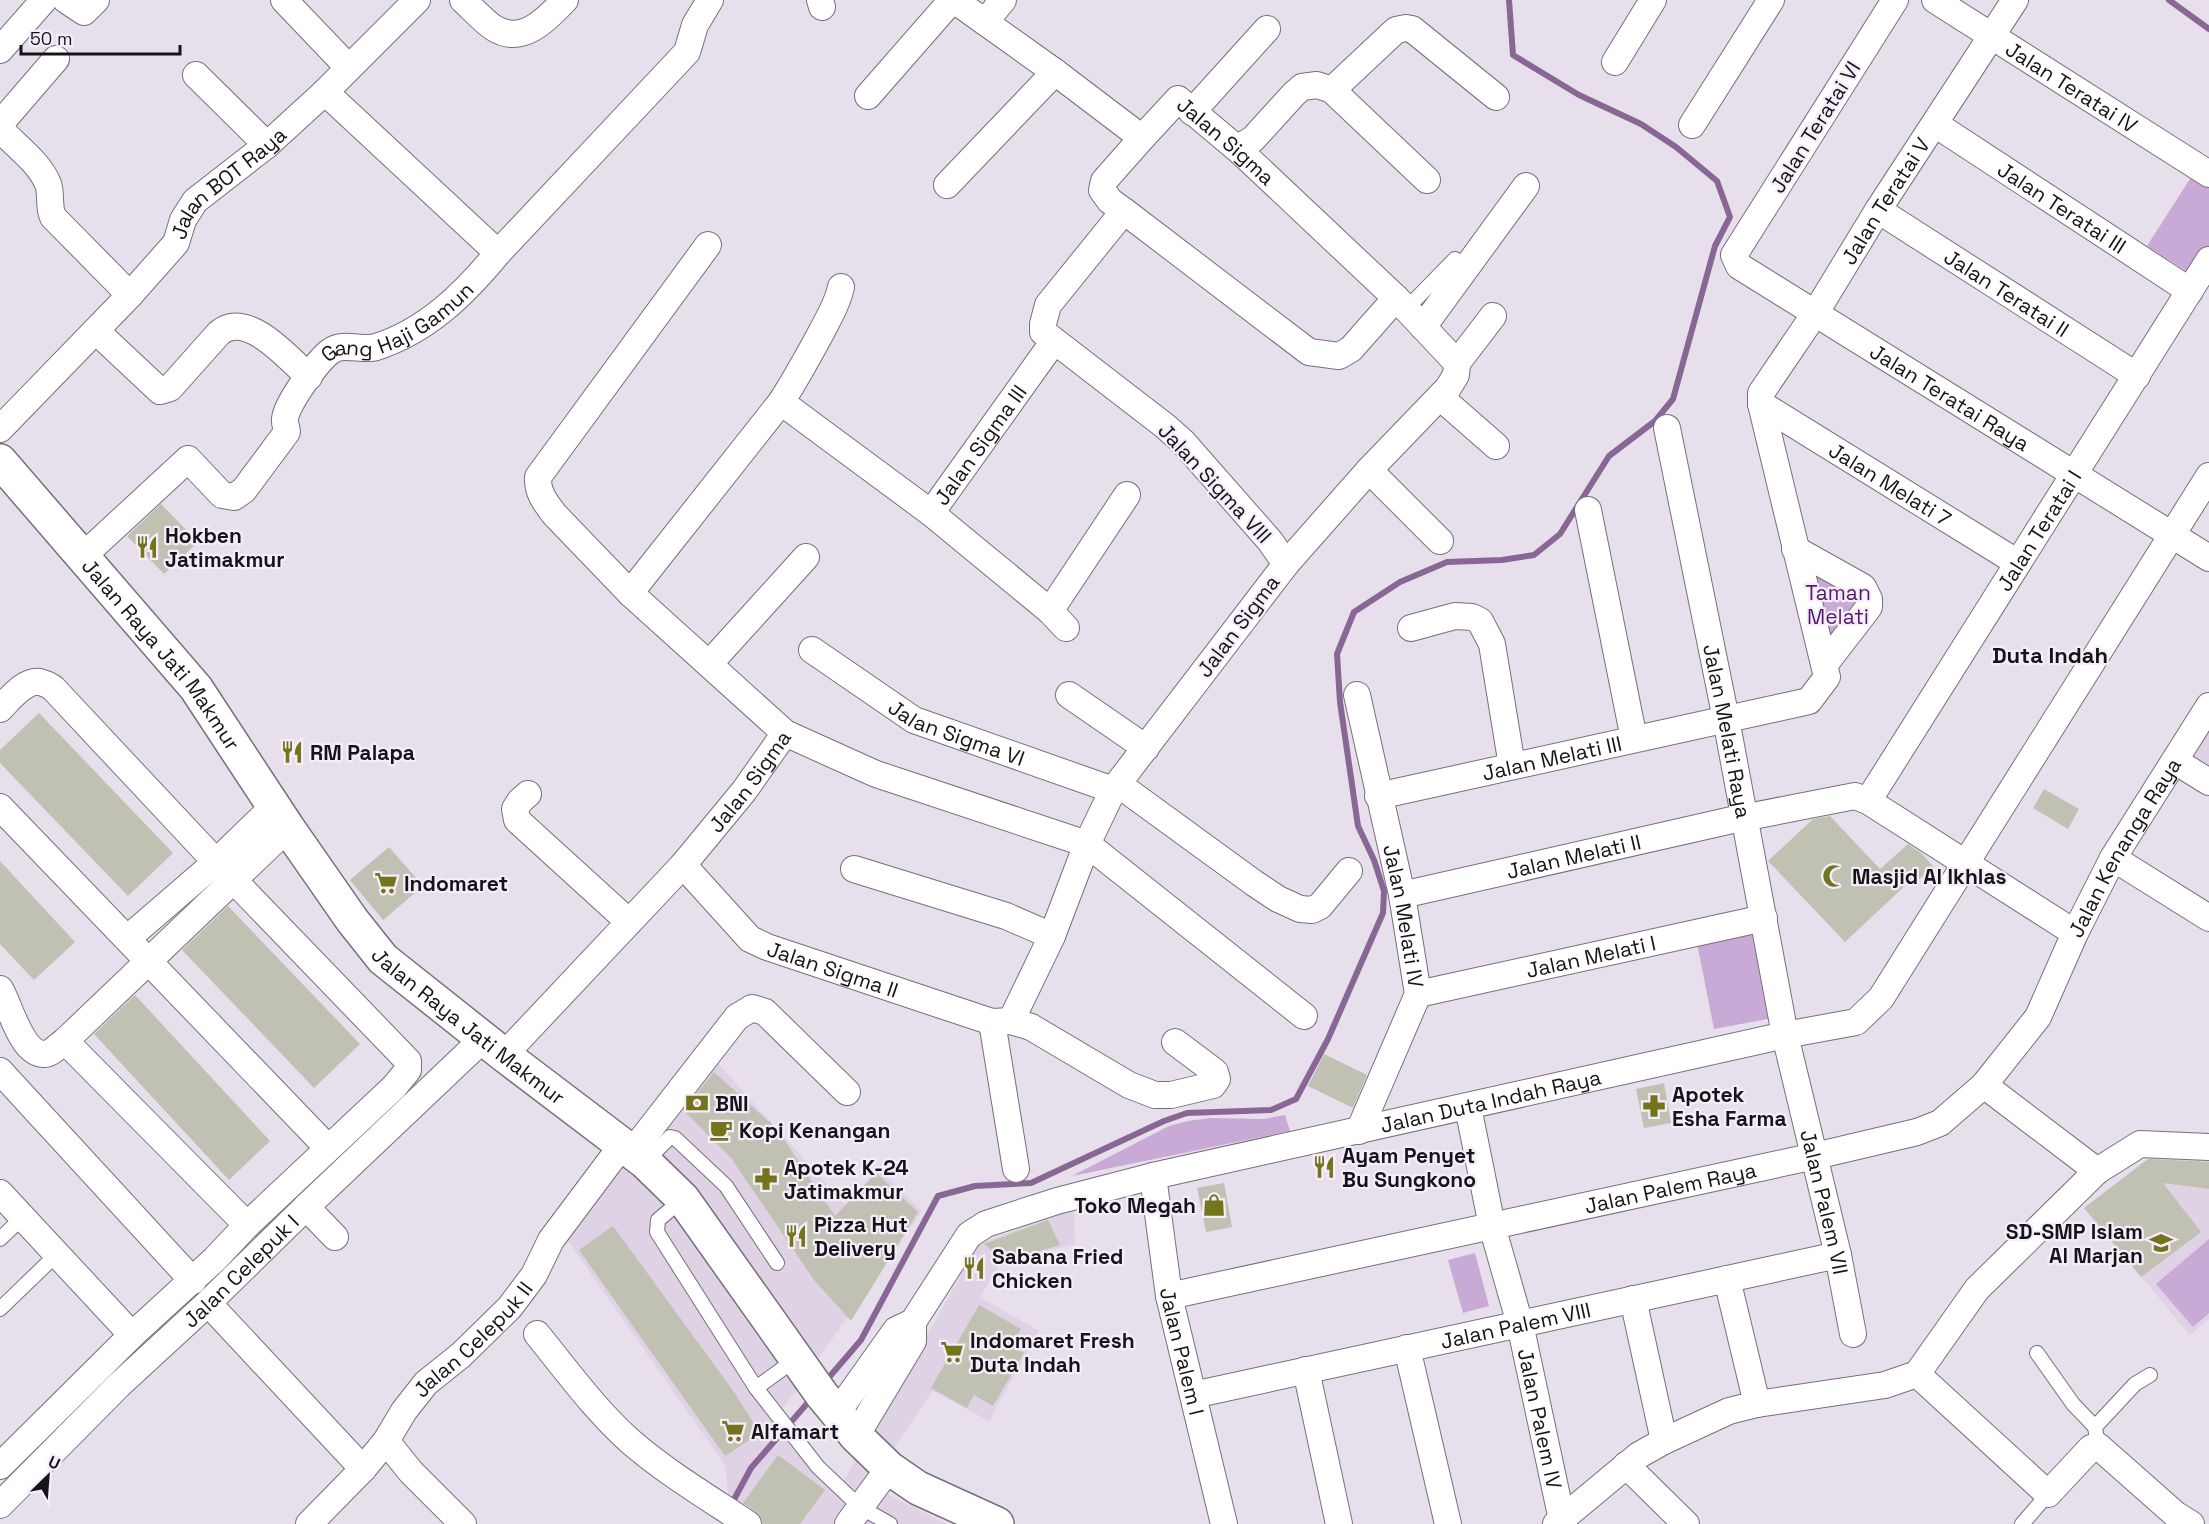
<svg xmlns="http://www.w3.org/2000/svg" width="2209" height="1524" viewBox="0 0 2209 1524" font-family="'Space Grotesk',sans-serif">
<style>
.built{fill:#dfd2e5}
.green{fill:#c9a9d5}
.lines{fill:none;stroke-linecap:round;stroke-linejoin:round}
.stream{stroke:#886795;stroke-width:6}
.building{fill:#c0c1b3}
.lane-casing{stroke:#776f7a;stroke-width:16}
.street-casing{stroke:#776f7a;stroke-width:28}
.primary-casing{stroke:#776f7a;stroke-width:36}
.lane{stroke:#fff;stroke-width:14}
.street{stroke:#fff;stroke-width:26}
.primary{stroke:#fff;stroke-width:33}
.labels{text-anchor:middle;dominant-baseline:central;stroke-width:4.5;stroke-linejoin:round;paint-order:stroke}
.street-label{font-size:21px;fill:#171418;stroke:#f6edfa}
.poi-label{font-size:21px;font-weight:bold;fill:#171418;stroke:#f6edfa;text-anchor:start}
.park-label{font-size:21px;fill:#541b68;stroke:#f6edfa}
.neighbourhood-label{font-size:22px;font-weight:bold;fill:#171418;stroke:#f6edfa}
</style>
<rect width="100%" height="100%" fill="#e8dfec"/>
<g class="built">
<polygon points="2209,717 2209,769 2185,754"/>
<polygon points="715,1060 847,1207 877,1168 922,1211 776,1419 840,1487 979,1244 1074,1206 1075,1244 1000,1264 980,1297 1039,1331 989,1421 933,1391 869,1485 947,1524 754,1524 729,1507 725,1465 565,1237 611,1176"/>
<polygon points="2160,1150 2209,1154 2209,1319 2190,1335 2084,1208"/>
</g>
<g class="green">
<polygon points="2195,171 2209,180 2209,246 2191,274 2147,246"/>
<polygon points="1803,560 1865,598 1828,655"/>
<polygon points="1754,921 1773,1018 1714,1029 1695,933"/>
<polygon points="1285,1115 1290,1131 1072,1176 1169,1126 1188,1121 1211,1118 1264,1119"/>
<polygon points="2209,1239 2209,1313 2193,1327 2156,1284"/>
<polygon points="1475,1253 1489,1306 1463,1313 1448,1260"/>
</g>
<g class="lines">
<g class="stream">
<polyline points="2169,0 2209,29"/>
<polyline points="825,1382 861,1340 938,1196 975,1186 1031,1183 1164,1121 1187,1113 1271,1110 1296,1099 1328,1039 1383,913 1384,891 1374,860 1358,826 1340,702 1337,654 1354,612 1400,582 1447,562 1502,560 1534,555 1560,534 1609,456 1655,421 1673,399 1715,246 1730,217 1717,181 1676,147 1641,124 1579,95 1513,55 1509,0"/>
<polyline points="731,1505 751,1468 811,1399"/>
</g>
</g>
<g class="building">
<polygon points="161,504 198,542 164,574 127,536"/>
<polygon points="39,713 173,853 128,896 0,763 0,750"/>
<polygon points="2044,789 2079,809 2068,829 2033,808"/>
<polygon points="1830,816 1880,869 1908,844 1921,853 1934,867 1912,885 1909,882 1845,942 1768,861 1813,819"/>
<polygon points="389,847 423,886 383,920 350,880"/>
<polygon points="0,861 75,942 34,980 0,944"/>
<polygon points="228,906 360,1044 314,1088 182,950"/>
<polygon points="135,995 270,1141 229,1180 94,1034"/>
<polygon points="1324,1054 1367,1075 1353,1108 1308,1086"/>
<polygon points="714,1072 777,1129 835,1216 876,1173 918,1212 851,1321 814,1280 731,1158 683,1110"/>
<polygon points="1664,1083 1671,1123 1644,1128 1636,1089"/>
<polygon points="2148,1159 2209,1162 2209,1189 2163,1183 2201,1232 2141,1277 2084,1208"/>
<polygon points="1224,1183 1232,1227 1206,1232 1197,1188"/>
<polygon points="1048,1220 1060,1245 1005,1261 984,1244"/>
<polygon points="613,1226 734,1392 760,1433 725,1456 579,1250"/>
<polygon points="979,1305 1021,1329 1011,1346 1024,1353 993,1406 974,1395 967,1408 931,1388"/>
<polygon points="778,1455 825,1490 800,1524 763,1524 761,1517 757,1512 743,1503"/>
</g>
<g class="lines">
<g class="lane-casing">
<g id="lane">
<polyline points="1409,313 1411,304 1455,259"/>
<polyline points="645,1162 670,1137 675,1138 726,1186 777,1263"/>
<polyline points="683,1199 658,1220 657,1232 756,1388 818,1467 860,1507 890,1524"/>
<polyline points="0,1239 23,1217"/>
<polyline points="0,1309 57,1254"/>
<polyline points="2037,1353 2073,1404 2095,1427"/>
<polyline points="756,1388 796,1359"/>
<polyline points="2098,1446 2095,1427 2135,1384 2150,1375"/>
<polyline points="2022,1524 2048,1494"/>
</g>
</g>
<g class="street-casing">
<g id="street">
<polyline points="66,0 84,12 96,0"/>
<polyline points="284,0 348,67"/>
<path d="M463,0C473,9 483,21 494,28C522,46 547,19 565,0"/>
<polyline points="820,0 822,7"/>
<path id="s1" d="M954,0L1055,72L1142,138L1178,99L1241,152L1396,298L1457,363L1456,375L1448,388L1369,470L1286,564L1113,790L1087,844L1052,936L1011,1021"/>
<path id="s2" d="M1895,0L1734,255L1739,266L2209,558"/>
<path id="s3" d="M1935,0L2209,174"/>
<polyline points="985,22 1003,0"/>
<polyline points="0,50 44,0"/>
<polyline points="1615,62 1653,0"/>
<polyline points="196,75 267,145"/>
<polyline points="1332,90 1396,30 1406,28 1412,29 1496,97"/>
<polyline points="325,92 498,253"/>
<polyline points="868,96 952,0"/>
<polyline points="1192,112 1267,29"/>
<polyline points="0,124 56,59"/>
<path id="s4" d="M1935,124L2190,291"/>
<polyline points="1692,125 1771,0"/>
<path d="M0,129C15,145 40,163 48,184C52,195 48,206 53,217L130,295"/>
<polyline points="1241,152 1238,148 1253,139 1294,94 1302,87 1317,85 1332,90 1427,180"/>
<polyline points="947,185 1055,72"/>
<path id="s5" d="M1878,210L2137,376"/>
<polyline points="1124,211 1110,201 1102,190 1104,181 1142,138"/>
<path d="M708,245L538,477C537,492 545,502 554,514L630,593L785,733L876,774L1087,844L1304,1016"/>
<polyline points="1423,327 1526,186"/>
<path d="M96,331L160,391L170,388L219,333C247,309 289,359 309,377"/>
<polyline points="1457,363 1493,316"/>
<polyline points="1440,397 1496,446"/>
<polyline points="781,402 931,513 1050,611 1066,628"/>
<path id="s6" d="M1761,404L2018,563"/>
<path id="s7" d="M1667,428L1726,719L1785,1035L1838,1255L1853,1334"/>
<path id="s8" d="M0,429L130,295L176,243L183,220L195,201L267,145L325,92L417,0"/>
<polyline points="1369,470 1440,541"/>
<polyline points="1588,510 1634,739"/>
<path id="s9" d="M931,513L1054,341"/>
<polyline points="1795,549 1863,587 1869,599 1869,607 1825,664"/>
<path id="s10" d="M83,556L188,459L222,495L234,497L244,490L287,432C287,428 284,423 285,419C286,404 319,359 331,351C342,342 363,351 376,347C427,331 465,293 498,253L687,52L695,25L710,0"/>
<polyline points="1286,564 1270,541 1183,442 1165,426 1043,332 1043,324 1048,305 1124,211 1309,352 1339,356 1351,349 1396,298"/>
<path d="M630,593L781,402C796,379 809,355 822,331C829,317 838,303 841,287"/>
<polyline points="1050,611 1127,495"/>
<polyline points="1411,628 1455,616 1472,617 1480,621 1492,644 1512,766"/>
<path id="s11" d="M812,650L914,720L1113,790"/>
<polyline points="709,664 806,557"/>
<polyline points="1069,695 1146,748"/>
<path id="s12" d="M1357,695L1402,895L1418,994L1359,1131"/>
<path d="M0,709C10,699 24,680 40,682C44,683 50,686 53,688L216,862L408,1061V1070L394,1087L247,1225L215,1259L132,1335L0,1466"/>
<polyline points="2175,761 2209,782"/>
<polyline points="1118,784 1254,883 1278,899 1300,909 1312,910 1320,906 1349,871"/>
<polyline points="528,794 520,801 515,809 517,820 629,922"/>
<path id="s13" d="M1378,796L1809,701L1827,677L1761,404V393L1816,312L1878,210L2015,0"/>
<path id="s14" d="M1868,801L2209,260"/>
<polyline points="0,807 328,1148"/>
<polyline points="2113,858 2209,918"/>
<path id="s15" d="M683,865L750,939L767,947L992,1022L1011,1021L1031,1027L1129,1085L1155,1095H1171L1213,1085L1217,1079L1215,1072L1175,1042"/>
<polyline points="854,869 1006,916 1052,936"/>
<path id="s16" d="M1402,895L1732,820L1855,796L1868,801L2075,933"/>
<polyline points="128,938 216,862 273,807"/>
<path d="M0,989C10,1005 21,1055 45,1054C51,1054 59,1045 65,1041L288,828"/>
<path id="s17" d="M1418,994L1764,918"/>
<polyline points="992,1022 1016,1169"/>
<polyline points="65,1041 247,1225"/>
<path id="s18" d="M504,1055L683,865L744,791L785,733"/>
<polyline points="0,1071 193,1281"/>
<polyline points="1984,1085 2097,1171"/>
<path id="s19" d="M1468,1107L1492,1226L1520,1324L1562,1520"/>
<polyline points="632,1152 737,1017 752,1008 765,1012 847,1092"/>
<path id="s20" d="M1153,1176L1169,1296L1224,1524"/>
<polyline points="0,1193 132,1335"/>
<polyline points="306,1207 335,1237"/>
<polyline points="1727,1279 1757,1404"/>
<path id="s21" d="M1169,1296L1815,1156L1917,1132L1940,1123L1984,1085L2038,1017L2075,933L2113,858L2209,706"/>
<polyline points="1633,1299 1664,1441"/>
<polyline points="208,1303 363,1469"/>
<path d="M537,1334C567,1371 595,1410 631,1442C667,1473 709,1498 748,1524"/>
<polyline points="1407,1348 1448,1524"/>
<polyline points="1306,1370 1339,1524"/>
<polyline points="1917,1374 2048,1494 2091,1448 2098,1446 2175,1514 2191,1524"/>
<path id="s22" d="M1193,1395L1838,1255"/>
<path id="s23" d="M837,1413L896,1330L913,1322L969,1235L986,1224L1057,1201L1153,1176L1785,1035L1856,1022L1881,998L2209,476"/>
<polyline points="856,1436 913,1341 913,1322"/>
<polyline points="386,1441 411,1472 463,1524"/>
<polyline points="1626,1465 1686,1524"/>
<path id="s24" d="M0,1505L119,1385L208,1303L306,1207L484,1038"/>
<path id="s25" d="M309,1524L363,1469L386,1441L404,1411L426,1383L461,1355L510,1307L534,1275L551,1240L623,1144"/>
<polyline points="848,1524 889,1468"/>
<polyline points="1556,1524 1639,1455 1664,1441 1729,1411 1757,1404 1885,1385 1917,1374 1977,1289 2097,1171 2140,1144 2209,1147"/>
</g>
</g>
<g class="primary-casing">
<g id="primary">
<path id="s26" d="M0,461L196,688L288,828L352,920L383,959L504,1055L645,1162L683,1199L822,1395L856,1436L889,1468L918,1488L997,1524"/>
</g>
</g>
<use href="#lane" class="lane"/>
<use href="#street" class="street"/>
<use href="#primary" class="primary"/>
</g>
<defs>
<g id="restaurant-bare" transform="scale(1.8)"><path d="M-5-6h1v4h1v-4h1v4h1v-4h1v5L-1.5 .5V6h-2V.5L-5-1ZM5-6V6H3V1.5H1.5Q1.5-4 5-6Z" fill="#72751b" stroke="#f6edfa" stroke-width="2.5" paint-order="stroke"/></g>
<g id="mosque-bare" transform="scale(1.8)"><path d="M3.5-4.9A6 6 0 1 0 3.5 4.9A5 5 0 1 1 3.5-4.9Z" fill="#72751b" stroke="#f6edfa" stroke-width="2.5" paint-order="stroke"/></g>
<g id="supermarket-bare" transform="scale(1.8)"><path d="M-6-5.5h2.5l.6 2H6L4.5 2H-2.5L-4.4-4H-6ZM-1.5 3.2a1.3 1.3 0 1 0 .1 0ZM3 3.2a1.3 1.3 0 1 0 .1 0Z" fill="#72751b" stroke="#f6edfa" stroke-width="2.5" paint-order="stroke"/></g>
<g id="bank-bare" transform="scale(1.8)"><path d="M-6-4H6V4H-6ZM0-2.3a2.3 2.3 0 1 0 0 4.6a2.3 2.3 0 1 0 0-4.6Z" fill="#72751b" stroke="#f6edfa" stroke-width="2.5" paint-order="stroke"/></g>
<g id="pharmacy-bare" transform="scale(1.8)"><path d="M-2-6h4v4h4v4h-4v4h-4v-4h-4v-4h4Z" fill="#72751b" stroke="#f6edfa" stroke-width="2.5" paint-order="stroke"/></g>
<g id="cafe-bare" transform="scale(1.8)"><path d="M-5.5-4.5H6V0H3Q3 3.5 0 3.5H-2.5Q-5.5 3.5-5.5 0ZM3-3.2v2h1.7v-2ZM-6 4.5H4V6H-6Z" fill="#72751b" stroke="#f6edfa" stroke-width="2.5" paint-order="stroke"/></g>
<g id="shop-bare" transform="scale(1.8)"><path d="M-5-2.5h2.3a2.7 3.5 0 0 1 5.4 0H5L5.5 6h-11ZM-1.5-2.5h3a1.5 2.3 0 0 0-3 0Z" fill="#72751b" stroke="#f6edfa" stroke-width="2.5" paint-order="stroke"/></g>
<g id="school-bare" transform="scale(1.8)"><path d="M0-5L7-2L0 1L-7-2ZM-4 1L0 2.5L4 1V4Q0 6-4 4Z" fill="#72751b" stroke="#f6edfa" stroke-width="2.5" paint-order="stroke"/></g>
</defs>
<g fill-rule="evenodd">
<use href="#restaurant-bare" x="147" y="547"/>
<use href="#restaurant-bare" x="292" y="752"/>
<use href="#mosque-bare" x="1834" y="876"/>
<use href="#supermarket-bare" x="386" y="883"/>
<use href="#bank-bare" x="697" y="1103"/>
<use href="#pharmacy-bare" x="1654" y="1106"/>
<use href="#cafe-bare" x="721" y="1130"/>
<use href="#restaurant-bare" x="1324" y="1167"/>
<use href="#pharmacy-bare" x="766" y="1179"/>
<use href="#shop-bare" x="1214" y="1205"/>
<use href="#restaurant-bare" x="796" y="1236"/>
<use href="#school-bare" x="2161" y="1243"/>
<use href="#restaurant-bare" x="974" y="1268"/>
<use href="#supermarket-bare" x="952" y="1352"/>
<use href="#supermarket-bare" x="733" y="1431"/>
</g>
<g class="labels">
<g class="street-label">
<text stroke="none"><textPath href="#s3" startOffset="162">Jalan Teratai IV</textPath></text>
<text transform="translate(1815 127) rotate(-58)">Jalan Teratai VI</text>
<text stroke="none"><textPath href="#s1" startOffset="350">Jalan Sigma</textPath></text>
<text stroke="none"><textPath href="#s8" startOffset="338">Jalan BOT Raya</textPath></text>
<text stroke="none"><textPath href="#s13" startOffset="992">Jalan Teratai V</textPath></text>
<text stroke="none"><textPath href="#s4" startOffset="152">Jalan Teratai III</textPath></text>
<text stroke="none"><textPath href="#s5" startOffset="153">Jalan Teratai II</textPath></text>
<text stroke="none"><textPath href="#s10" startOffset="460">Gang Haji Gamun</textPath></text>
<text stroke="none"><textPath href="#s2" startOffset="562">Jalan Teratai Raya</textPath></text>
<text stroke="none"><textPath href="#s9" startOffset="84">Jalan Sigma III</textPath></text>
<text transform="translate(1215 483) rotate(47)">Jalan Sigma VIII</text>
<text stroke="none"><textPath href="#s6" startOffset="152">Jalan Melati 7</textPath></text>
<text stroke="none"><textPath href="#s14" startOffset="320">Jalan Teratai I</textPath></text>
<text transform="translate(1238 626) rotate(-53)">Jalan Sigma</text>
<text stroke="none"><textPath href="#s26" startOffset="252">Jalan Raya Jati Makmur</textPath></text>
<text stroke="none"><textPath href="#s11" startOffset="168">Jalan Sigma VI</textPath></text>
<text stroke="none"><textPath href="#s7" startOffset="309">Jalan Melati Raya</textPath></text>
<text stroke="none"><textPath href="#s13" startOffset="178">Jalan Melati III</textPath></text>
<text stroke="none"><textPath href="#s18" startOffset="368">Jalan Sigma</textPath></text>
<text stroke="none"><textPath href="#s21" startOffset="1126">Jalan Kenanga Raya</textPath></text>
<text stroke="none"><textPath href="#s16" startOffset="176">Jalan Melati II</textPath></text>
<text stroke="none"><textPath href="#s12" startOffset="226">Jalan Melati IV</textPath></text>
<text stroke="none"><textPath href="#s17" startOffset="177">Jalan Melati I</textPath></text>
<text stroke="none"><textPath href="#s15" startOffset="188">Jalan Sigma II</textPath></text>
<text stroke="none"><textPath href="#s26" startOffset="738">Jalan Raya Jati Makmur</textPath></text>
<text stroke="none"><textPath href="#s23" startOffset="764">Jalan Duta Indah Raya</textPath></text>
<text stroke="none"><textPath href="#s21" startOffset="513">Jalan Palem Raya</textPath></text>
<text stroke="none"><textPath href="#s7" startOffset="790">Jalan Palem VII</textPath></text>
<text stroke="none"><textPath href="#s24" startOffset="336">Jalan Celepuk I</textPath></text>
<text stroke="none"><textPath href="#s22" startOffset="330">Jalan Palem VIII</textPath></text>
<text stroke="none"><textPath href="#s25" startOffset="248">Jalan Celepuk II</textPath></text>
<text stroke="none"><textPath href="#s20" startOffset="178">Jalan Palem I</textPath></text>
<text stroke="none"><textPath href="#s19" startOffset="320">Jalan Palem IV</textPath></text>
</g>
<g class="poi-label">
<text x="165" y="535">Hokben<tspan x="165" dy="24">Jatimakmur</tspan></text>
<text x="310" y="752">RM Palapa</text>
<text x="1852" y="876">Masjid Al Ikhlas</text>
<text x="404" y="883">Indomaret</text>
<text x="1672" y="1094">Apotek<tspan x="1672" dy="24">Esha Farma</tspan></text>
<text x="715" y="1103">BNI</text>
<text x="739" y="1130">Kopi Kenangan</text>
<text x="1342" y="1155">Ayam Penyet<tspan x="1342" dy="24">Bu Sungkono</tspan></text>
<text x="784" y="1167">Apotek K-24<tspan x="784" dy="24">Jatimakmur</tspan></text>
<text x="1196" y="1205" text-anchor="end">Toko Megah</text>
<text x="814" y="1224">Pizza Hut<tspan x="814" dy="24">Delivery</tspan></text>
<text x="2143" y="1231" text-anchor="end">SD-SMP Islam<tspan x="2143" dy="24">Al Marjan</tspan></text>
<text x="992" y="1256">Sabana Fried<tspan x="992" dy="24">Chicken</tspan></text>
<text x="970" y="1340">Indomaret Fresh<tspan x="970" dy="24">Duta Indah</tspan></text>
<text x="751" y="1431">Alfamart</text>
</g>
<g class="park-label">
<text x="1838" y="592">Taman<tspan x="1838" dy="24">Melati</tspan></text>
</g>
<g class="neighbourhood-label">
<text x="2050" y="655">Duta Indah</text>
</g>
</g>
<g transform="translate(48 1476) rotate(25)" stroke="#f6edfa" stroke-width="4.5" paint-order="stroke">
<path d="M0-4.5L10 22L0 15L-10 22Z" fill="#171418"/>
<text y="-9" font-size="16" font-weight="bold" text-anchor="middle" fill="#171418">U</text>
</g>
<path d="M21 45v9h159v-9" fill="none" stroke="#171418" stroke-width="3"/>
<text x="30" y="45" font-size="18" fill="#171418" stroke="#f6edfa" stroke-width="4.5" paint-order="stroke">50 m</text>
</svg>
